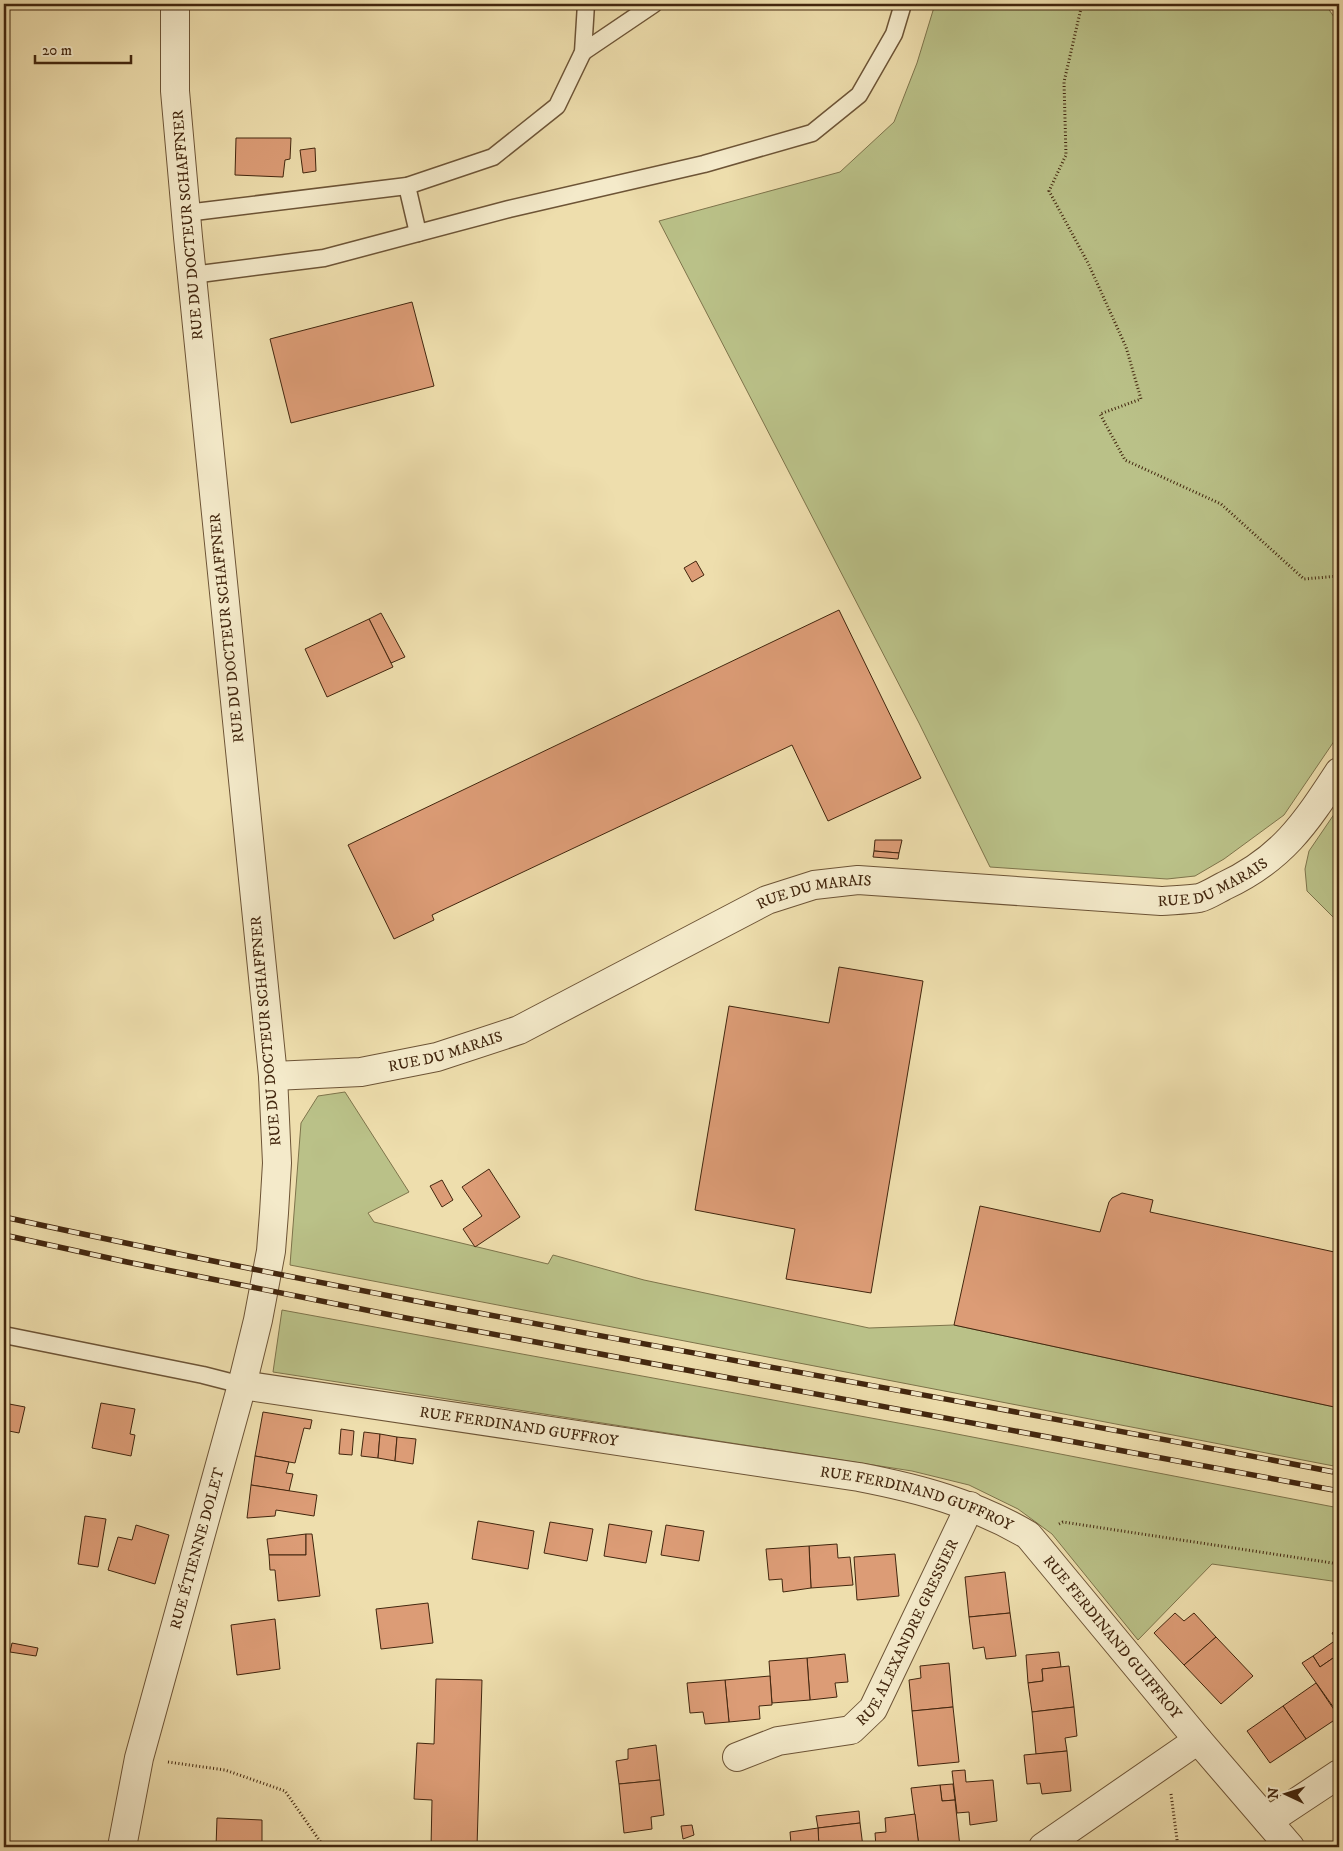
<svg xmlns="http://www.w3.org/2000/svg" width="1343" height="1851" viewBox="0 0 1343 1851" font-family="'IM FELL DW Pica',serif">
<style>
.green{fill:#bac188;stroke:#7e744b}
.building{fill:#dc9c76;stroke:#42260e}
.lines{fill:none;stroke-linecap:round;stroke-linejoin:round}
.service-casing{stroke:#6d5436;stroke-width:19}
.minor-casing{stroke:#6d5436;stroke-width:30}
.tertiary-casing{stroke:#6d5436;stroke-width:30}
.path{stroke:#42260e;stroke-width:3;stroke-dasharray:1 2.5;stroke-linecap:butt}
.service{stroke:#f4eaca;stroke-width:16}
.minor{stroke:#f4eaca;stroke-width:28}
.tertiary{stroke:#f4eaca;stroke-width:28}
.rail-casing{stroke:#42260e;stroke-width:5.5}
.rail{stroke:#f4eaca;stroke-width:4;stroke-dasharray:11;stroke-linecap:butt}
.labels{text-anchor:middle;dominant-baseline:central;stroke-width:5;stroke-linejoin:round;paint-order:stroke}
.street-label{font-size:15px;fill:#42260e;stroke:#f4eaca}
</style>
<rect width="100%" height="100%" fill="#eedead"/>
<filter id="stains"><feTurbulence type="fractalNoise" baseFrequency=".004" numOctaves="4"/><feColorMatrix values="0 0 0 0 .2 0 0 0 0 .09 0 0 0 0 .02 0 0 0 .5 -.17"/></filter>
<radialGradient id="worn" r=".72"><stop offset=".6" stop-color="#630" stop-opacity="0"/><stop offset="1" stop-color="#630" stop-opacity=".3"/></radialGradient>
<g class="green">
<polygon points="935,4 1325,4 1339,24 1339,734 1284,815 1224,859 1195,876 1167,879 990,867 919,723 659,221 840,172 894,122 917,63"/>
<polygon points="1339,807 1339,923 1307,891 1305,869 1309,851"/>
<polygon points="345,1092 409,1192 368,1213 374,1222 548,1264 553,1255 644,1280 869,1328 954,1325 1339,1408 1339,1467 290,1265 301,1123 318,1096"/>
<polygon points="282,1310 931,1429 1339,1508 1339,1582 1212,1564 1138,1640 1052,1534 1018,1509 969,1485 912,1471 273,1372"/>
</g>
<g class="building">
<polygon points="236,138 291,138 290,159 285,160 283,177 235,175"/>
<polygon points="315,148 316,171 303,173 300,150"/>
<polygon points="412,302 434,386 291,423 270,339"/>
<polygon points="696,561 704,575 692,582 684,568"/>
<polygon points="839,610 921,778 828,821 792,745 432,915 434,920 394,939 348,845"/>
<polygon points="381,613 405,657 391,663 369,619"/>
<polygon points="369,619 393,667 327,697 305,649"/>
<polygon points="875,840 902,840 899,853 874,851"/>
<polygon points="874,851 899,853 898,859 873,857"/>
<polygon points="839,967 923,981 871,1293 786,1279 795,1229 695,1210 729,1006 829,1023"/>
<polygon points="489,1169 520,1217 475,1247 463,1229 482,1216 462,1187"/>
<polygon points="442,1180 453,1200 442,1207 430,1186"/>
<polygon points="1122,1193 1153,1200 1150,1212 1339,1253 1339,1408 954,1325 980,1206 1100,1232 1109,1202 1112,1198"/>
<polygon points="4,1403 25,1407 19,1433 4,1430"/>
<polygon points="101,1403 135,1409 130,1434 135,1435 131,1456 92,1448"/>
<polygon points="263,1412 312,1420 310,1429 304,1428 295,1463 255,1456"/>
<polygon points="341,1429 354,1431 352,1455 339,1454"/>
<polygon points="364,1432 380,1434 378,1458 361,1456"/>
<polygon points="380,1434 397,1437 395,1461 378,1458"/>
<polygon points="397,1437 416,1439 413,1464 395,1461"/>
<polygon points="255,1456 289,1462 286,1473 293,1474 289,1491 251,1485"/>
<polygon points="251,1485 317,1495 314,1516 276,1510 275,1516 247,1518"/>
<polygon points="85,1516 106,1519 98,1567 78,1564"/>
<polygon points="478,1521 534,1531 528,1569 472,1559"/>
<polygon points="550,1522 593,1529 587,1561 544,1553"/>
<polygon points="609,1524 652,1531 646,1563 604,1556"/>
<polygon points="136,1525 169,1535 155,1584 108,1570 118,1537 132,1540"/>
<polygon points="666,1525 704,1531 699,1561 661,1555"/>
<polygon points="306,1534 306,1555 269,1555 267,1539"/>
<polygon points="306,1534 312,1534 320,1596 278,1601 275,1570 270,1570 269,1555 306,1555"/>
<polygon points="837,1544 838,1558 850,1557 853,1585 811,1588 809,1546"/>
<polygon points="809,1546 811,1588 783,1592 782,1579 769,1580 766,1549"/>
<polygon points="895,1554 899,1596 857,1600 854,1557"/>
<polygon points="1005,1572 1010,1613 969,1617 965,1577"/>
<polygon points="428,1603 433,1643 381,1649 376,1609"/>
<polygon points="1010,1613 1016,1656 986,1659 984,1647 973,1649 969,1617"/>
<polygon points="1175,1613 1184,1621 1194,1613 1216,1637 1184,1665 1154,1633"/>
<polygon points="275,1619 280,1669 237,1675 231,1625"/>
<polygon points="1339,1628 1339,1644 1332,1633"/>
<polygon points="1216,1637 1253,1676 1221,1704 1184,1665"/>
<polygon points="1336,1640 1339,1644 1339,1654 1320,1667 1313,1656"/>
<polygon points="12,1643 38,1648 36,1656 10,1652"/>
<polygon points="1059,1652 1061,1667 1042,1669 1043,1681 1028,1683 1026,1655"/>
<polygon points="845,1654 848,1682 835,1683 837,1697 810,1700 807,1658"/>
<polygon points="1339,1654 1339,1705 1334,1708 1302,1663 1313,1656 1320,1667"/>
<polygon points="807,1658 810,1700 772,1703 769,1661"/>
<polygon points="949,1663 953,1707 912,1711 909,1680 921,1678 920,1666"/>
<polygon points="1069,1666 1074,1707 1032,1712 1028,1683 1043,1681 1042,1669"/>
<polygon points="770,1676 772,1705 759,1706 760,1719 729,1722 725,1680"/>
<polygon points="436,1679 482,1680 477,1847 431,1847 432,1800 414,1799 417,1743 434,1744"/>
<polygon points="725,1680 729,1722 705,1724 703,1712 690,1713 687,1683"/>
<polygon points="1316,1683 1339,1717 1306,1739 1283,1706"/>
<polygon points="1283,1706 1306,1739 1270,1763 1247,1731"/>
<polygon points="953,1707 959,1762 918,1766 912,1711"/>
<polygon points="1074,1707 1077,1736 1065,1738 1067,1751 1036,1754 1032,1712"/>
<polygon points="656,1745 660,1780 619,1784 616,1761 628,1759 628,1749"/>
<polygon points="1067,1751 1071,1791 1042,1794 1040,1783 1027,1784 1024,1755"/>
<polygon points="965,1770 966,1782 993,1780 997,1821 970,1825 969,1812 957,1813 952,1771"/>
<polygon points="660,1780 664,1815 651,1817 652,1829 624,1833 619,1784"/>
<polygon points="953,1784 955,1800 942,1801 940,1785"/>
<polygon points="940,1785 942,1801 955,1800 960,1847 919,1847 911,1788"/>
<polygon points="859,1811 860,1823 818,1828 816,1816"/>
<polygon points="915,1814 919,1847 876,1847 875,1833 886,1832 885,1818"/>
<polygon points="217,1818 262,1820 262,1847 216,1847"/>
<polygon points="860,1823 863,1847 819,1847 818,1828"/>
<polygon points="692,1825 694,1835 683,1839 681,1826"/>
<polygon points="818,1828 819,1847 777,1847 791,1844 790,1832"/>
<polygon points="679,1842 680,1847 657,1847 657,1845"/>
</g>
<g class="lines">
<g class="service-casing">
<g id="service">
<polyline points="583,52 654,4"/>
<polyline points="407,186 418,233"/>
<polyline points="186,213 407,186 493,157 557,106 583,52 586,4"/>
<polyline points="192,275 324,258 509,209 704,164 812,133 859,95 894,34 903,4"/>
<polyline points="4,1335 203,1375 242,1385"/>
</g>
</g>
<g class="minor-casing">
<g id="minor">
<path id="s1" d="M273,1076L361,1072L437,1057L519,1030L767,900L814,885L858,880L1161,901C1173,900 1187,900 1199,898C1207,896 1216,890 1224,886C1282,859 1305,824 1339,772"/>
<path id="s2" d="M242,1385L859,1477C921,1489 973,1503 1028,1535L1198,1740L1290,1847"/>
<path id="s3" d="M737,1757L778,1741L851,1730L873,1709L970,1506"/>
<polyline points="1268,1821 1339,1774"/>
<polyline points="1043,1847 1198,1740"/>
</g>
</g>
<g class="tertiary-casing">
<g id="tertiary">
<path id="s4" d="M122,1847L139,1758L242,1385L258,1320L271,1251L274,1213L277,1163L273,1076L188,237L175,91V4"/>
</g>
</g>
<g class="path">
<polyline points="1082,4 1064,82 1066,155 1049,191 1088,263 1126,347 1141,399 1100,414 1125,460 1221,504 1304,579 1339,576"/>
<polyline points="1059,1524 1063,1522 1339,1564"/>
<polyline points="168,1762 225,1770 285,1791 324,1847"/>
<polyline points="1171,1794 1178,1847"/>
</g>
<use href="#service" class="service"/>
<use href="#minor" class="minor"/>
<use href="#tertiary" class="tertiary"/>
<g class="rail-casing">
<g id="rail">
<path d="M4,1217C447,1314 894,1386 1339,1473"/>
<polyline points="4,1235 127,1262 406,1318 1339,1491"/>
</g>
</g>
<use href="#rail" class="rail"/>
</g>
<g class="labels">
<g class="street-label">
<text transform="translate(188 225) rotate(-95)">RUE DU DOCTEUR SCHAFFNER</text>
<text transform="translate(227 628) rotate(-96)">RUE DU DOCTEUR SCHAFFNER</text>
<text stroke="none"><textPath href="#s1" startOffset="985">RUE DU MARAIS</textPath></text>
<text stroke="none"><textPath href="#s1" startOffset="580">RUE DU MARAIS</textPath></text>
<text transform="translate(266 1031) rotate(-95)">RUE DU DOCTEUR SCHAFFNER</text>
<text stroke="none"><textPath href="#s1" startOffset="175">RUE DU MARAIS</textPath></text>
<text stroke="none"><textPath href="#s2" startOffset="280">RUE FERDINAND GUFFROY</textPath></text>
<text stroke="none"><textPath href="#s2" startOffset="685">RUE FERDINAND GUFFROY</textPath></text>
<text stroke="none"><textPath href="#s4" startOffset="308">RUE ÉTIENNE DOLET</textPath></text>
<text stroke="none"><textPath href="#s3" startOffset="232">RUE ALEXANDRE GRESSIER</textPath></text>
<text stroke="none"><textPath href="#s2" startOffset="936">RUE FERDINAND GUIFFROY</textPath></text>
</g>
</g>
<rect width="1343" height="1851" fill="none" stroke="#eedead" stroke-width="20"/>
<rect x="5" y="5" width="1333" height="1841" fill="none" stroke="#42260e" stroke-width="2.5"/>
<rect x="10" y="10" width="1323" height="1831" fill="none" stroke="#42260e"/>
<g transform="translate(1286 1794) rotate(274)" stroke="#f4eaca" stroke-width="4" paint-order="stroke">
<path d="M0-4L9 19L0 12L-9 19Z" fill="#42260e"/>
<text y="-8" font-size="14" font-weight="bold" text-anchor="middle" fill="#42260e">N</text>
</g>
<path d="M35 55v8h96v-8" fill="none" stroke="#42260e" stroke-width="2.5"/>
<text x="42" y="55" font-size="15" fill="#42260e" stroke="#f4eaca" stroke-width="4" paint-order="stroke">20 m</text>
<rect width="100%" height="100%" filter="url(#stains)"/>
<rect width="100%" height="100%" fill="url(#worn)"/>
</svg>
